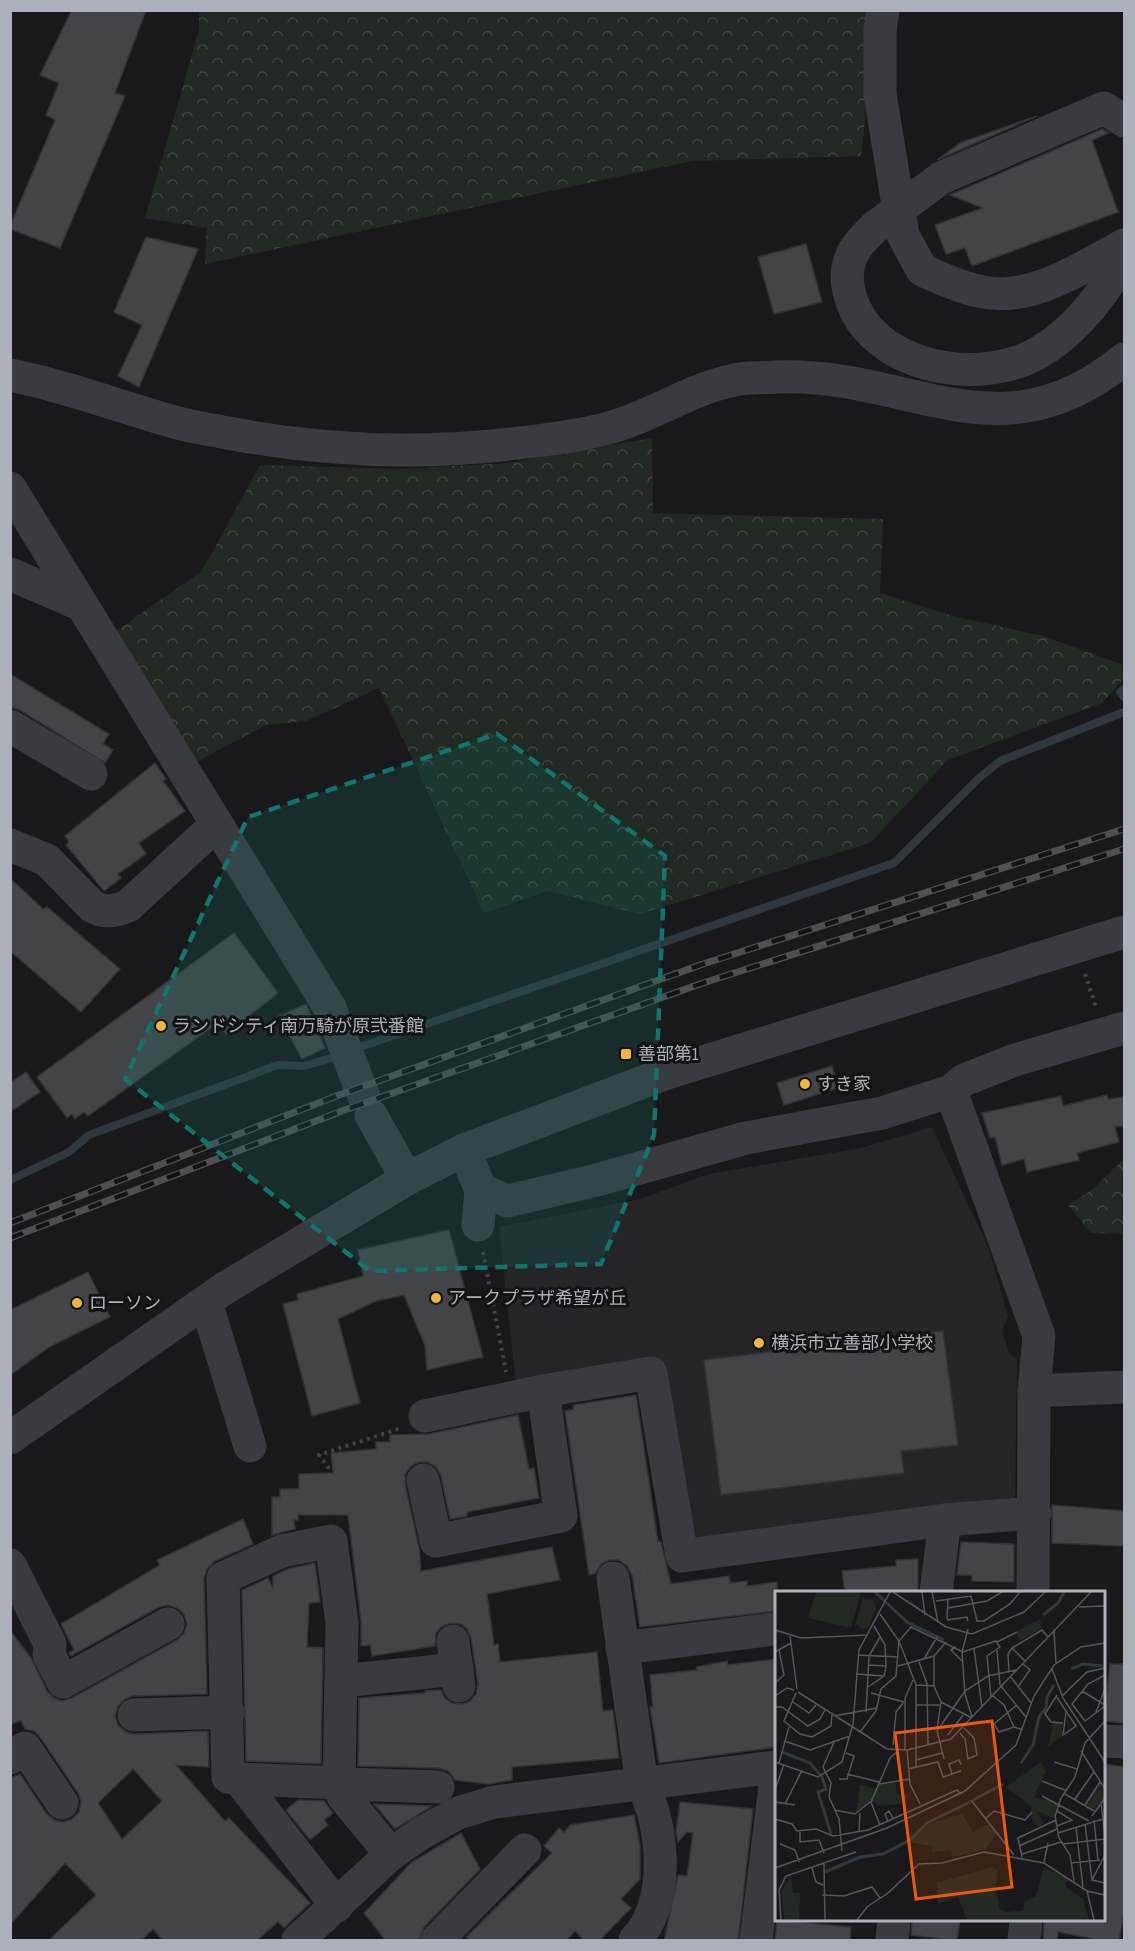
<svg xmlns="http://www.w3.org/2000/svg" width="1135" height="1951" viewBox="0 0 1135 1951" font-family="'Sofia Sans Condensed','Noto Sans JP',sans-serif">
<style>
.built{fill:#252528}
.forest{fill:url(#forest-crowns)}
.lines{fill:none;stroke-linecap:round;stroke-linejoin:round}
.stream{stroke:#2f383f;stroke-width:8}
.building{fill:#434448;stroke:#333337;stroke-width:1.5;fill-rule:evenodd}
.minor-tunnel{stroke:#36373b;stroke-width:33;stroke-dasharray:33 16;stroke-linecap:butt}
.path{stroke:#404247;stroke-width:4;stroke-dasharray:3 4.5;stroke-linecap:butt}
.minor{stroke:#3a3b40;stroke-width:33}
.rail-casing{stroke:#4d4f55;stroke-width:7}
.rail{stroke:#141416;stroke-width:4.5;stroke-dasharray:14;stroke-linecap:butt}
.minor-bridge{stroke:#3a3b40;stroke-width:33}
.marked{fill:#0f766e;fill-opacity:0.2;stroke:#0f766e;stroke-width:4.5;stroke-dasharray:12 8;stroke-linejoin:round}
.poi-dot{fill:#efb53c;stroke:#141416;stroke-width:2}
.labels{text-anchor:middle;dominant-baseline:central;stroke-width:6;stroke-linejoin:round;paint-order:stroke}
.poi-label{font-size:18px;fill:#abb0ba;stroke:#141416;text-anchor:start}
.inset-river{fill:none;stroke:#2f383f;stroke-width:3}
.inset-road{fill:none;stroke:#53555b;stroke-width:1.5}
.view{fill:#e8590c;fill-opacity:0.15;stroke:#e8590c;stroke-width:3}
.inset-edge{fill:none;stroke:#abb0ba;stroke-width:3}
</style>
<defs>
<pattern id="forest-crowns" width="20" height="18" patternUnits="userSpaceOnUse" patternTransform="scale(1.5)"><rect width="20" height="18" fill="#212922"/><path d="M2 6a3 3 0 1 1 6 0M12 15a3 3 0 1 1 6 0" fill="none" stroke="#3f4640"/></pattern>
</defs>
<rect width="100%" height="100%" fill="#19191b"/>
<polygon class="built" points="932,1127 989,1249 1008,1317 1002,1331 1010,1355 1017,1359 1015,1498 1011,1502 698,1538 691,1530 665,1362 516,1385 499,1227 640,1199 709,1174 861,1148"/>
<g class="forest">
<polygon points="199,11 877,11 861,156 692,161 205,264 207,228 145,218 199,30"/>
<polygon points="652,438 653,513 883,519 880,593 953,616 1043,636 1124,665 1124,678 1102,703 948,760 870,843 640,914 547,891 484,913 379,688 306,721 266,725 193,764 113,633 202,571 260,465 401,469 507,463"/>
<polygon points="1124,1159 1124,1234 1091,1233 1068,1205 1093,1189"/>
</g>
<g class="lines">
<g class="stream">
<polyline points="1124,689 1120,692 1124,697"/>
<polyline points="363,1046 894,863 978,779 1000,761 1124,712"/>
<polyline points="10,1180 69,1152 89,1135 278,1065 304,1066 338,1056"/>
</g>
</g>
<g class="building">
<polygon points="72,10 146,10 115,93 125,96 60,248 10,229 10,226 55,120 46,115 59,83 40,75"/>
<polygon points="1037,116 937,160 960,143"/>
<polygon points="1102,129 1109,133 1092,140 1118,212 972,266 965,248 946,254 935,225 983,208 950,195"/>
<polygon points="146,237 198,249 139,387 118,376 142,325 114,312"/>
<polygon points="806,244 822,302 774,314 758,257"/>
<polygon points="10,674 109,734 103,744 113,750 105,763 20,710 10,707"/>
<polygon points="155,763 166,779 163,781 185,811 139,843 146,854 118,874 121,878 104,891 66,845 69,842 65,836"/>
<polygon points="10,878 43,909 47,907 120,969 81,1012 10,951"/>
<polygon points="234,933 278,993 226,1034 218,1023 88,1116 84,1112 75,1119 72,1114 67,1118 37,1077"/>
<polygon points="306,1004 325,1048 302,1059 279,1016"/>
<polygon points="832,1066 838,1088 784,1105 777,1083"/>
<polygon points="26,1072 40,1092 10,1112 10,1083"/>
<polygon points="1107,1095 1108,1099 1125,1097 1125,1126 1115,1127 1119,1142 1077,1153 1079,1160 1027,1172 1024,1159 1002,1165 995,1137 990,1138 982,1113 1061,1096 1063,1106"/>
<polygon points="449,1230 483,1357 427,1370 425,1346 404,1295 376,1301 338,1319 360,1403 312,1416 283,1304 298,1300 297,1294 363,1276 358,1250"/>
<polygon points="88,1272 110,1317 51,1346 10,1375 10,1310"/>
<polygon points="943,1331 958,1445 901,1451 904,1473 721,1495 704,1360"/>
<polygon points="636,1395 658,1542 661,1542 671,1584 729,1576 730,1583 747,1581 747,1586 777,1582 777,1611 640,1627 632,1575 627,1566 619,1560 610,1560 601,1564 595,1574 589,1575 565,1411 574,1409 573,1405"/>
<polygon points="518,1415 529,1469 534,1468 539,1498 467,1512 467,1516 450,1519 441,1476 436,1467 428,1462 419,1462 411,1466 405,1474 405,1484 419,1548 421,1571 552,1547 560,1580 487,1594 494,1645 498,1644 500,1662 597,1652 603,1711 613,1710 619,1758 512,1767 512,1780 488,1784 455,1780 448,1771 439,1768 358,1766 359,1698 425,1693 425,1691 441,1690 445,1698 452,1703 462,1704 470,1701 476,1694 478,1684 471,1638 467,1629 461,1624 450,1623 441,1627 436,1633 435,1646 372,1656 370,1645 361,1646 361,1621 348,1515 298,1515 298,1520 294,1520 295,1529 272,1535 272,1497 280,1497 280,1489 299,1489 299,1474 333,1473 331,1453 376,1449 376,1442 390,1442 390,1435 429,1434"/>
<polygon points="1052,1505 1125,1511 1125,1546 1052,1543"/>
<path d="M243,1519L253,1544L215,1561L207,1569L204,1578L207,1694L133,1696L125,1699L118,1706L115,1716L118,1725L126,1732L134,1734L208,1731L209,1767L176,1765L225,1821L229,1818L310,1903L284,1928L278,1922L256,1941H163L153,1929L141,1941H48L96,1895L65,1863L10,1925V1778L20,1774L46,1813L54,1820L63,1822L72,1819L79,1812L81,1802L78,1793L40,1737L34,1731L25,1729L21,1720L10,1725V1630L31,1658L47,1691L54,1698L62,1701L72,1698L177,1640L184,1633L187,1624L184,1614L177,1608L168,1605L159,1607L71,1656L69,1653L74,1650L61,1624L160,1565L157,1560ZM133,1769L162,1801L122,1839L98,1803Z"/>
<polygon points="961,1542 1014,1544 1014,1582 972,1581 972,1575 957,1575"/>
<polygon points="918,1559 918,1593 845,1593 842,1571 896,1566 896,1560"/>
<polygon points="315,1563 320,1602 309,1603 307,1647 323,1648 321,1764 246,1761 242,1590 268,1578 273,1589 273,1576 288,1569"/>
<polygon points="777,1659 777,1747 659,1763 650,1707 653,1707 650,1675 697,1670 696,1667 727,1661 728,1665"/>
<polygon points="1110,1664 1125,1664 1125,1723 1104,1721"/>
<polygon points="1104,1764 1125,1767 1125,1907 1119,1941 1104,1941 1058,1932 1057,1941 1043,1941 1044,1920 1104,1920"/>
<polygon points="298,1800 324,1801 333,1813 324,1820 328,1825 310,1840 286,1810"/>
<polygon points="680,1802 753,1809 738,1941 664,1941 678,1875 687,1876 693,1833 687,1832 678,1842 676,1832"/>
<polygon points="374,1804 432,1806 395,1829"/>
<polygon points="634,1815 640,1845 640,1879 621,1899 631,1908 599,1941 585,1941 575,1931 566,1941 470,1941 466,1937 552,1853 544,1846 559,1828 564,1833 570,1825"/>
<polygon points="461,1833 480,1869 424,1927 419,1941 386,1941 364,1913 412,1862"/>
<polygon points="777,1920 851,1927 850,1941 775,1941"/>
<polygon points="912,1920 960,1920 957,1941 911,1935"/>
</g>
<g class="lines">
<polyline class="minor-tunnel" points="354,1071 371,1115"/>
<g class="path">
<polyline points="1085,974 1096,1007"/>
<polyline points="483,1252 506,1372"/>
<polyline points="329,1514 328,1467 319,1455 401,1428"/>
<polyline points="639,1573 658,1569"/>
</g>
<g class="minor">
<path d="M883,10L880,30V94L903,235L922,270C940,278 959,287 978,291C1030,304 1081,268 1124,245"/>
<path d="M875,227C868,234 859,242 854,251C846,265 846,281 850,295C869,367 976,387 1036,354C1074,333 1103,295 1124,258"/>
<path d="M10,375C66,386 117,406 171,421C189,427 209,429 228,433C327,452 426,455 527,442C554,439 585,435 612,427C652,416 689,390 730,381C744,377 762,378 776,377C908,371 1000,462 1124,359"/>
<polyline points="10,488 330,1008 354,1071"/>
<polyline points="10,574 82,605"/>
<polyline points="10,726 91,774"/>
<path d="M10,845L47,860L92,906C104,914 116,911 128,906L216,825"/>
<polyline points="951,1091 1039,1336 1034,1391 1033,1592"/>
<polyline points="371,1115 407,1179"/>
<polyline points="464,1150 481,1190 508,1201 597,1180 746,1138 882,1113 951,1091 964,1080 1015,1060 1124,1028"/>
<polyline points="478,1225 481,1190"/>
<polyline points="206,1302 250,1446"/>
<polyline points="1034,1391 1124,1387"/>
<polyline points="425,1416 543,1391 651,1373 682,1556 945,1520 1035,1513"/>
<polyline points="10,1438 225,1288 407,1179 464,1150 664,1074 1124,932"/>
<polyline points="423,1480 436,1541 561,1516 543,1391"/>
<polyline points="10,1565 50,1644 49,1655 63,1682 168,1624"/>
<path d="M613,1578L642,1785C665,1826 670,1905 635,1940"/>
<polyline points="936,1592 945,1520"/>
<polyline points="453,1641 459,1686"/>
<polyline points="622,1648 776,1629"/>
<polyline points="341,1681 457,1669"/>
<polyline points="134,1715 228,1712"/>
<polyline points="1104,1741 1124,1742"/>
<polyline points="10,1758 25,1748 62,1803"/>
<polyline points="239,1779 337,1906"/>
<polyline points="391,1854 343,1796 339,1783 342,1623 331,1541 282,1551 223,1578 228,1777 239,1779 339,1783 346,1784 438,1787"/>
<polyline points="298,1940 391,1854 423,1832 458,1813 494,1802 776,1767"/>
<polyline points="437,1940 525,1850"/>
<polyline points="756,1940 776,1779"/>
<polyline points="892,1940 894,1920"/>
<polyline points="1024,1940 1026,1920"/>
</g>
<g class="rail-casing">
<g id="rail">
<polyline points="10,1223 339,1095 703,964 1124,829"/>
<polyline points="10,1238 342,1111 703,983 1124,849"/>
</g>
</g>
<use href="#rail" class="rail"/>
<polyline class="minor-bridge" points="875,227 941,178 1104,108 1124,121"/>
</g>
<path class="marked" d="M497,734L665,856L654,1135L601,1264L370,1271L125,1079L248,817Z"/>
<g class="poi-dot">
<circle cx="161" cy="1026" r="6"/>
<rect x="620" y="1048" width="12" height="12" rx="3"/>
<circle cx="805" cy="1084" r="6"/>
<circle cx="436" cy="1298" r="6"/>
<circle cx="77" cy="1303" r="6"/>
<circle cx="759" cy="1343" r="6"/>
</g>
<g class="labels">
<g class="poi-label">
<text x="173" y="1026">ランドシティ南万騎が原弐番館</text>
<text x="638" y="1054">善部第1</text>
<text x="817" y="1084">すき家</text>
<text x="448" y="1298">アークプラザ希望が丘</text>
<text x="89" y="1303">ローソン</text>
<text x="771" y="1343">横浜市立善部小学校</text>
</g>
</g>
<g transform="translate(775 1591)">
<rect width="330" height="330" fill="#19191b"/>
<path d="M41,1H86L76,37L33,27ZM265,28L267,37L245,50L240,41ZM278,132L287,133V145L273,156ZM266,171L271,180L259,206L283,212L278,227L262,220L268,233L263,236L256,226V215L231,196ZM120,191L122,203L134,205L126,213L105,215L97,210L81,221L85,193L102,198L104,194ZM326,192L330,206L319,219L311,214ZM187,223L198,241L213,233L221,243L210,259L177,266L176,259L157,261L156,255L134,251L154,233ZM217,276L223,279L220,296L225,318L232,321L248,319L250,310L261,305L269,276L296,289L290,292L292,297L308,308L314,329H192L183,306L163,313L162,292ZM16,286L18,302H25L24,329H9L6,300Z" fill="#212922"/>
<path d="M89,3V8L98,9L101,17L94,36L87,38L81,33L79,38Z" fill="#212922"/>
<path class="inset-river" d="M100,1L132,31L169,49M268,24L283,12L289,1M296,78L308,73L328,75M7,161L35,172L47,186L51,198L43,201L56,243M246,172L258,154L264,126L271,117L272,106L279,94M198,209L228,193M50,281L85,266L108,263L135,249L152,232L195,211"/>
<path class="inset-road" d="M118,1L171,36L197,43L249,21L270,1M147,1L150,24M157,1L163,31M161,10L196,5L202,30H209L235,13L245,1M304,16L330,15M173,17L212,10L227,1M105,23L124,50L141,94V176M172,28L173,8M172,29L192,26L193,30M193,38L187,61L190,103L197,126M0,39L26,47L93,44M279,40L281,73M15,45L22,98M222,51L242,41M181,56L176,59L188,71M237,57L250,70M199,58L207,116M222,59L225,94L251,126M0,61L16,52M83,64L123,66M149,68L162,46M144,71L152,93L153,154M93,74L111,75M123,75L159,65L171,51M277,78L288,107L330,171M234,80L233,63L237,57L267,39L273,46M81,83L108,85M330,84L313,93L297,113L310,130L330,115M235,85L256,112M0,92L9,84L4,59M141,94L159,95V65M159,95L166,111L162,138M93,96L109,85L111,75L110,54L99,35M243,96L255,79L248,73M307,100L330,114M23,101L112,158L132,159L176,148L316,1M21,102L9,130L25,143L37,146L56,135L57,123M96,102L129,111M282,104L270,123L276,131L288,132M0,105L12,97L19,99M218,105L229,114L239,136M281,105L301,135L288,144L291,121M287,105L312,81L330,77M18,111L34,122L41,114M166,111L197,127M141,114H165M242,114L219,133L224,141L239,136L248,139M0,116H7L33,135L45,128L50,119M91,121L94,65L105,46M321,121L330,98M59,125L102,117M85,141L101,120L106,98L121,85L124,50L136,36L188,61L221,50L225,56L212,65L216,106M185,142L190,148L193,168L202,164L199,147L189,137M173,144L188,124M10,150L35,159L75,145M59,151L48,176L56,192L54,206L64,228L67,260M118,154L121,121L128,112M130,159V107L138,89M132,159L135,193L145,213M306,160L330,198M169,168L162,140L190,100L213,85L241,79M141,169L167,162M0,171L43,186L67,171L78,133L84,59L115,1M279,171L302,178M4,172L14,136M133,178L163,171L168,186L186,180M72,183L104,191M177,183L174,173L184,169L186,174M64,188H72L79,165L71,162M267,190L292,200M104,193L135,188M0,199L9,173M290,203L319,220M267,205L314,230M300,208L319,181M196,209L239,264M0,211L20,214M326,211L330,246M10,213L27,179M310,214L325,191M60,219L80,223L95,211M282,220L297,229L282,235M317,225L330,207M0,228L17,233L22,240L41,238L58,245L93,239L182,199L186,203M210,228L219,220L250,229L257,221M319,229L323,269M113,230L110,223L114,220L118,227M310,233L317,289M105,234L96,211L115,167L123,160M301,237L308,296M25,240V251L44,249L49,262M84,241L85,222M283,242L328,228M5,253L20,259L24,271M288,253L330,248M244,255L282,238M247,263L286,251M330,264L317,289L330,292M247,266L243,247L281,229M269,271L273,252M296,272L325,269M49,273L50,329M0,277L112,237L190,200L241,154L259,105L279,74L306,56L330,52M37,277L41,291L48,294M299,290L295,264L284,247L280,225L286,207L300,186L310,152L330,130M4,298L6,329M4,299L11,285L81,261M312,300L319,329M113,302L144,273L167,272L209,261L269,272L312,300L330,304M47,304L69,305L97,296L105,307M82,329L92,316L113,302"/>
<path class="view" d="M217,130L237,296L141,308L120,142Z"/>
<rect width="330" height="330" class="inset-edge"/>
</g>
<rect width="1135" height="1951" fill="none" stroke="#abb0ba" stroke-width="24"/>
</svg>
